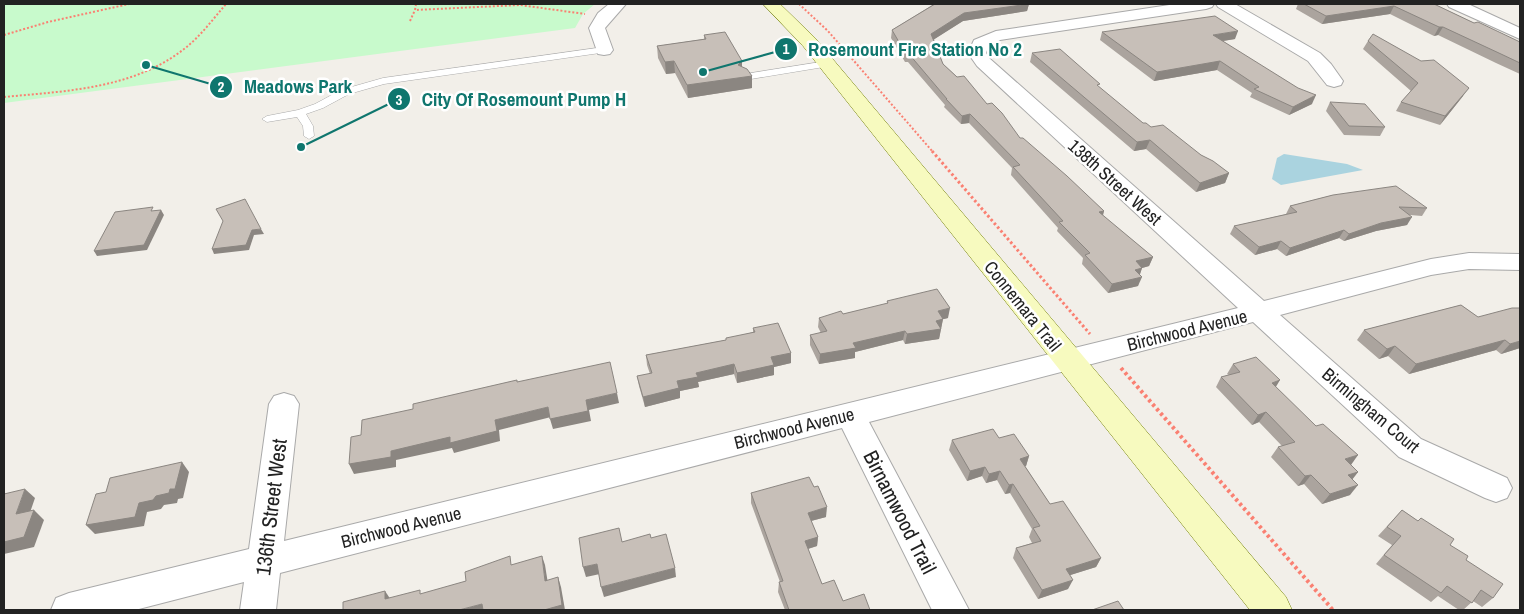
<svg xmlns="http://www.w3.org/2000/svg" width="1524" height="614" viewBox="0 0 1524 614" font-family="'Archivo Narrow',sans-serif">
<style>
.park{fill:#c8facc}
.water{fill:#aad3df}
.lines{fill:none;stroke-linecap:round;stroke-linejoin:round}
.lane-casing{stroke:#a9a9a9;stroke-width:1}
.street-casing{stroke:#a9a9a9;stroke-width:2}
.secondary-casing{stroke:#707d05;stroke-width:1}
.path-far2{stroke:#fa8072;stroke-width:2;stroke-dasharray:2 2;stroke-linecap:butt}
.path-far1{stroke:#fa8072;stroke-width:3;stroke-dasharray:2.5 2.5;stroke-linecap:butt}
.path{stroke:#fa8072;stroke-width:4;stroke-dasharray:3 3;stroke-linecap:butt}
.lane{fill:#fff;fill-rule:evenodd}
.street{fill:#fff;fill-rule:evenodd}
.secondary{fill:#f7fabf;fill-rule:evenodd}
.wall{fill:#aba49e}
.shaded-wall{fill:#8b8681}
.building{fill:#c7bfb8;stroke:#8b8681}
.labels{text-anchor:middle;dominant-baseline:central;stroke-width:5;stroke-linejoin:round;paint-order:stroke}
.street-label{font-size:18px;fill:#222;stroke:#fff}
.near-street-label{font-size:21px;fill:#222;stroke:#fff}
.leader{fill:none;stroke:#0f766e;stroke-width:2}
.callout-dot{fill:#0f766e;stroke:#fff;stroke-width:2}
.mark-label{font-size:15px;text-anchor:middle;font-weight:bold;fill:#fff}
.callout-label{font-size:19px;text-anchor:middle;font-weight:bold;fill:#0f766e;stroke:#fff;stroke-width:5;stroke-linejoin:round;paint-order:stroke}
</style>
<rect width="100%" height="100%" fill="#f2efe9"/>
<polygon class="park" points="4,4 595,4 583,14 575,28 4,103"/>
<polygon class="water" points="1284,154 1347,164 1363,170 1281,185 1272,179 1277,158"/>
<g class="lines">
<g class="lane-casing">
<g id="lane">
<polygon points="604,47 607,48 607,52 384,84 349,94 323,108 306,114 313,126 314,136 309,139 304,136 303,126 297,117 267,122 262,119 267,116 298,110 315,104 341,90 383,78"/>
<polygon points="827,61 830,62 830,66 745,80 740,77 745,74"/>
</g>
</g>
<g class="street-casing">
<g id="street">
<polygon points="609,4 626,4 605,28 613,50 610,54 604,55 598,54 589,28 598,13"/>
<polygon points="1176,4 1214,4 1212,7 1206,9 1000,40 988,47 986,53 989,58 1264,301 1431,259 1469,253 1520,254 1520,270 1469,269 1431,275 1280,315 1421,439 1507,478 1512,488 1507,498 1496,502 1485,498 1399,457 1253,322 869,422 969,610 932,610 842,428 280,573 276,610 240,610 244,582 135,610 51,610 56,598 69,593 249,549 269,404 274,396 284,393 294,396 299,404 284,541 1238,308 977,66 968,53 974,40 996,31"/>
<polygon points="1216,4 1235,4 1320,53 1331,64 1343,81 1341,85 1334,87 1327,85 1308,61 1218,7"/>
<polygon points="1447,4 1468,4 1520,28 1520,39 1449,7"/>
</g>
</g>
<g class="secondary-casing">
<polygon id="secondary" points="763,4 780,4 815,38 1286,597 1292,610 1250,610 803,46"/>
</g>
<g class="path-far2">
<polyline points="416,4 415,10 520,5 585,14"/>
<polyline points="799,4 828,31 933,152"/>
<polyline points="410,21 415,10"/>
<polyline points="4,35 48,22 129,4"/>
<path d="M4,97C66,91 133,89 184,49C200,37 213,19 226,4"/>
</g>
<polyline class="path-far1" points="932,151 1090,334"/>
<polyline class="path" points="1121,368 1333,610"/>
<use href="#lane" class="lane"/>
<use href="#street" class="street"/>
<use href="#secondary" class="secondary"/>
</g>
<g class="wall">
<polygon points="933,4 1029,4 1027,11 963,21 934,39 943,64 987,104 1020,138 1104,211 1103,216 1153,257 1149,266 1142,268 1140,274 1138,286 1108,293 1082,264 1083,258 1057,231 1058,228 1011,175 1012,168 969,123 961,124 944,107 945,105 908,62 905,62 891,38 892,30 934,4"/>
<polygon points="1298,4 1434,4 1474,23 1520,42 1520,74 1496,63 1438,35 1434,36 1390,14 1322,24 1296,9"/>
<polygon points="1102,32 1235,39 1223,41 1312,104 1289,115 1250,97 1252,93 1217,70 1154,81 1100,40"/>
<polygon points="704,35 742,67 752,76 752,88 688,98 675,73 666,74 658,58 657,46 704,39"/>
<polygon points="1368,41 1463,96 1440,125 1396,111 1401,102 1411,91 1363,49"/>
<polygon points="1032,53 1099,88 1143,123 1201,155 1229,173 1225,183 1196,192 1146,149 1134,151 1030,62"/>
<polygon points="1330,102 1385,127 1380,136 1344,135 1326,111"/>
<polygon points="1333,195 1427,208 1422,216 1410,215 1407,225 1376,231 1344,241 1339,238 1286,256 1277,249 1255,255 1230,234 1234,226 1287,214 1286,214 1290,206"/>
<polygon points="887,301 948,318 943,319 939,339 905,344 903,340 855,352 855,358 819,364 810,345 810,335 821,333 818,327 819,318 843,314 887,304"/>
<polygon points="1461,305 1520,348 1501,354 1496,350 1409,374 1388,356 1379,359 1357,340 1364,330"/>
<polygon points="753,328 791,353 791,363 774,367 774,375 737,383 734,374 698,382 699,387 680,391 680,398 645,407 639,386 637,376 650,374 647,365 646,355 726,340 753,332"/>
<polygon points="1233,364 1276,387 1358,472 1352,480 1350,495 1322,504 1304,484 1298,486 1271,457 1278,447 1282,446 1259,422 1252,425 1216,387 1221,377 1229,375 1227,374"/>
<polygon points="999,438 1029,456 1026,466 1025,466 1050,504 1101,558 1096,567 1070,575 1068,589 1038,599 1013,558 1016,548 1032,543 1029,537 1032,529 1010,493 1005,494 997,480 986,483 982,476 967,481 949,450 952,440"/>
<polygon points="751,493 826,517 811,521 818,537 817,546 808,549 822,584 843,601 870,610 785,610 778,592 779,582 780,582 751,503"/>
<polygon points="1402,510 1418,521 1421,518 1466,560 1493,598 1482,607 1473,601 1463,610 1459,610 1438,596 1431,602 1376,564 1392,545 1378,536"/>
</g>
<g class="shaded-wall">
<polygon points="1029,4 1027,11 963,21 930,42 931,34 964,13"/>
<polygon points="1394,6 1390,14 1322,24 1326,16"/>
<polygon points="1439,27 1443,27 1438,35 1434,36"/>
<polygon points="1238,31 1235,39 1210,43 1213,35"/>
<polygon points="674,61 675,73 666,74 665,62"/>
<polygon points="742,61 742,73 738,65"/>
<polygon points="1220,61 1217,70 1154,81 1157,72"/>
<polygon points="752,76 752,88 688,98 687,85"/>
<polygon points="1469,88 1463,96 1440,125 1445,116"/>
<polygon points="1316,95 1312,104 1289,115 1293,107"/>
<polygon points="970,114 969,123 961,124 962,116"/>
<polygon points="1150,140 1146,149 1134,151 1137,142"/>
<polygon points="1229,173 1225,183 1196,192 1200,183"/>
<polygon points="161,210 164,215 147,250 97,256 94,251"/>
<polygon points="1104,211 1101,220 1099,212"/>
<polygon points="1412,217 1407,225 1376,231 1344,241 1349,234 1381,223"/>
<polygon points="261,229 264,234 254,235 249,250 214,254 212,249 252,230"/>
<polygon points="1344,230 1339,238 1286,256 1290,248"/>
<polygon points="1281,241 1277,249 1255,255 1259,247"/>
<polygon points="1153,257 1149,266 1142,268 1139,277 1131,279 1136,261"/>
<polygon points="1142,277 1138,286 1108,293 1112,284"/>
<polygon points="950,308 948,318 936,321 938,311"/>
<polygon points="943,319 939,339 905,344 907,334 936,321"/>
<polygon points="905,331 903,340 855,352 855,358 819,364 820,354 853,343"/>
<polygon points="1505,340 1496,350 1409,374 1416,364"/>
<polygon points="1520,341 1520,348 1501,354 1510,344"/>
<polygon points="1395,346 1388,356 1379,359 1387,349"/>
<polygon points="791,353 791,363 774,367 774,375 737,383 737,373 771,357"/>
<polygon points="734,364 734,374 698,382 699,387 680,391 680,398 645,407 643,397 696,373"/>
<polygon points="1280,380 1274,390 1272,383"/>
<polygon points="617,393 619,403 589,410 591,421 553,429 550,419 586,400"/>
<polygon points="548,407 551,417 499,430 500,441 454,453 452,448 396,460 396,467 354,474 349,464 391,451 495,420"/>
<polygon points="1266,412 1259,422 1252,425 1258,415"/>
<polygon points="1358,455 1351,465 1345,459"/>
<polygon points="1029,456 1026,466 1016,469 1020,459"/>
<polygon points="182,462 189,472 183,498 178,499 177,503 164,505 161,509 147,512 144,526 95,534 86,525 170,489"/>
<polygon points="985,467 982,476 967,481 970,471"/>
<polygon points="1000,471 997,480 986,483 989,474"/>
<polygon points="1358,472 1350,482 1348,475"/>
<polygon points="1311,475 1304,484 1298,486 1305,476"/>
<polygon points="1013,484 1010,493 1005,494 1009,485"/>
<polygon points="1358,485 1350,495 1322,504 1330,494"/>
<polygon points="25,489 35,498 26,524 16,514"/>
<polygon points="827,507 826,517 807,522 808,513"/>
<polygon points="34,510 44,520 34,547 4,554 4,542"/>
<polygon points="818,537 817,546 804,550 805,541"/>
<polygon points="542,556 545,565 549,590 545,581"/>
<polygon points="1101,558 1096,567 1061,578 1066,569"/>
<polygon points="597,564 600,574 586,577 583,567"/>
<polygon points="675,568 676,577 604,597 601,587"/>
<polygon points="558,577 561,587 565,610 544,610"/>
<polygon points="1073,580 1068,589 1038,599 1042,590"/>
<polygon points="385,591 391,600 385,599"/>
<polygon points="482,604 485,610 459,610"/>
</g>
<g class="building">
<polygon points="935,4 1029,4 964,13 931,34 943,64 957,77 964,76 987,104 992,103 1002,113 1020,138 1023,138 1067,176 1104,211 1099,212 1153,257 1136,261 1142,268 1135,270 1142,277 1112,284 1085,255 1090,253 1059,222 1063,221 1013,167 1020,165 970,114 962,116 946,99 947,99 909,54 906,54 892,30"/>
<polygon points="1304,4 1434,4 1474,23 1478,22 1520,42 1520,63 1501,54 1443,27 1439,27 1394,6 1326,16"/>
<polygon points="1215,16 1238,31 1213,35 1298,88 1316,95 1293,107 1254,89 1259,87 1220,61 1157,72 1102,32"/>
<polygon points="725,32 742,61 738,65 747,69 752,76 687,85 674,61 665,62 657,46 706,39 704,35"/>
<polygon points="1373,34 1421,61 1434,60 1469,88 1445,116 1401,102 1418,83 1368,41"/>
<polygon points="1060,49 1100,84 1097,85 1143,123 1146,123 1151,127 1163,125 1201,155 1213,161 1229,173 1200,183 1150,140 1137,142 1032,53"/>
<polygon points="1330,102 1365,104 1385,127 1349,126"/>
<polygon points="1396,186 1427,208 1399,207 1412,217 1381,223 1349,234 1344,230 1290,248 1281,241 1259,247 1234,226 1297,212 1290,206 1333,195"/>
<polygon points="245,199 261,229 252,230 246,245 212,249 223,221 216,209"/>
<polygon points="153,207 151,211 161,210 144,245 94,251 115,212"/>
<polygon points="937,289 950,308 938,311 943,319 936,321 941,329 907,334 905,331 853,343 856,348 820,354 810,335 827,331 819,318 841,311 843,314 888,303 887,301"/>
<polygon points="1461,305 1478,317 1512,308 1520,308 1520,341 1510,344 1505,340 1416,364 1395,346 1387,349 1364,330"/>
<polygon points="778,323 791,353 771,357 774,365 737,373 734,364 696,373 698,377 677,381 679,388 643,397 637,376 652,373 646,355 726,340 726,338 755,332 753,328"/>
<polygon points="1256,357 1280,380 1272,383 1316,426 1323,424 1358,455 1345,459 1358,472 1348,475 1358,485 1330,494 1311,475 1305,476 1278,447 1295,442 1266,412 1258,415 1221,377 1240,372 1233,364"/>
<polygon points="610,362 617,393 586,400 588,411 550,419 548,407 495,420 497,431 450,443 450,437 391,451 391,457 349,464 351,437 361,435 362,420 413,409 413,404 517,380 517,382"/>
<polygon points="993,429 999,438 1014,434 1029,456 1020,459 1050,504 1063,501 1101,558 1066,569 1073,580 1042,590 1016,548 1041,541 1033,528 1040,526 1013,484 1009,485 1000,471 989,474 985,467 970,471 952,440"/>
<polygon points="182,462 175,489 170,489 169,493 156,496 153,500 139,503 135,517 86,525 96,494 106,492 110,478"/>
<polygon points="809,477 814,487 818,486 827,507 808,513 818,537 805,541 822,584 834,580 843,601 864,594 870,610 789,610 779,582 783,581 751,493"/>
<polygon points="25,489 16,514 34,510 24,537 4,542 4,494"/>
<polygon points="1402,510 1418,521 1421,518 1454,539 1450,545 1468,556 1466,560 1503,584 1493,598 1481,590 1472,603 1447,586 1441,593 1384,555 1401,536 1387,527"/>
<polygon points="619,528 622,542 650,534 651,538 666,534 675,568 601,587 597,564 583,567 579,538"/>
<polygon points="510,556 511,565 542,556 545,581 558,577 562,605 544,610 483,610 482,604 459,610 343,610 343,602 385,591 385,599 420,590 420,594 466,581 465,572"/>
<polygon points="1118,601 1124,610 1092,610"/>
</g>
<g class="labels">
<g class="street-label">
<text transform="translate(1115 182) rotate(42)">138th Street West</text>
<text transform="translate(1023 306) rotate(51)">Connemara Trail</text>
<text transform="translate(1187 330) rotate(-14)">Birchwood Avenue</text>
<text transform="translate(1371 410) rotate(40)">Birmingham Court</text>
<text transform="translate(794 428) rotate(-14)">Birchwood Avenue</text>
<text transform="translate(401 527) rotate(-14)">Birchwood Avenue</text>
</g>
<g class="near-street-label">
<text transform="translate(271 507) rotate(-83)">136th Street West</text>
<text transform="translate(900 512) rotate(63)">Birnamwood Trail</text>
</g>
</g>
<path class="leader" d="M703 72L786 49M146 65L221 87M301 147L399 99"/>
<g class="callout-dot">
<circle cx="703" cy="72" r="5"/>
<circle cx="146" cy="65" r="5"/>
<circle cx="301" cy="147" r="5"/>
<circle cx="786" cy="49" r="12"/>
<circle cx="221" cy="87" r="12"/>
<circle cx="399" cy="99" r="12"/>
</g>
<g class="mark-label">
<text x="786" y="54">1</text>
<text x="221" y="92">2</text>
<text x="399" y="105">3</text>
</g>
<g class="callout-label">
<text x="915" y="56">Rosemount Fire Station No 2</text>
<text x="298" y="93">Meadows Park</text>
<text x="524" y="106">City Of Rosemount Pump H</text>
</g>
<rect width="1524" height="614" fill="none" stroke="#222222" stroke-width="10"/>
</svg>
